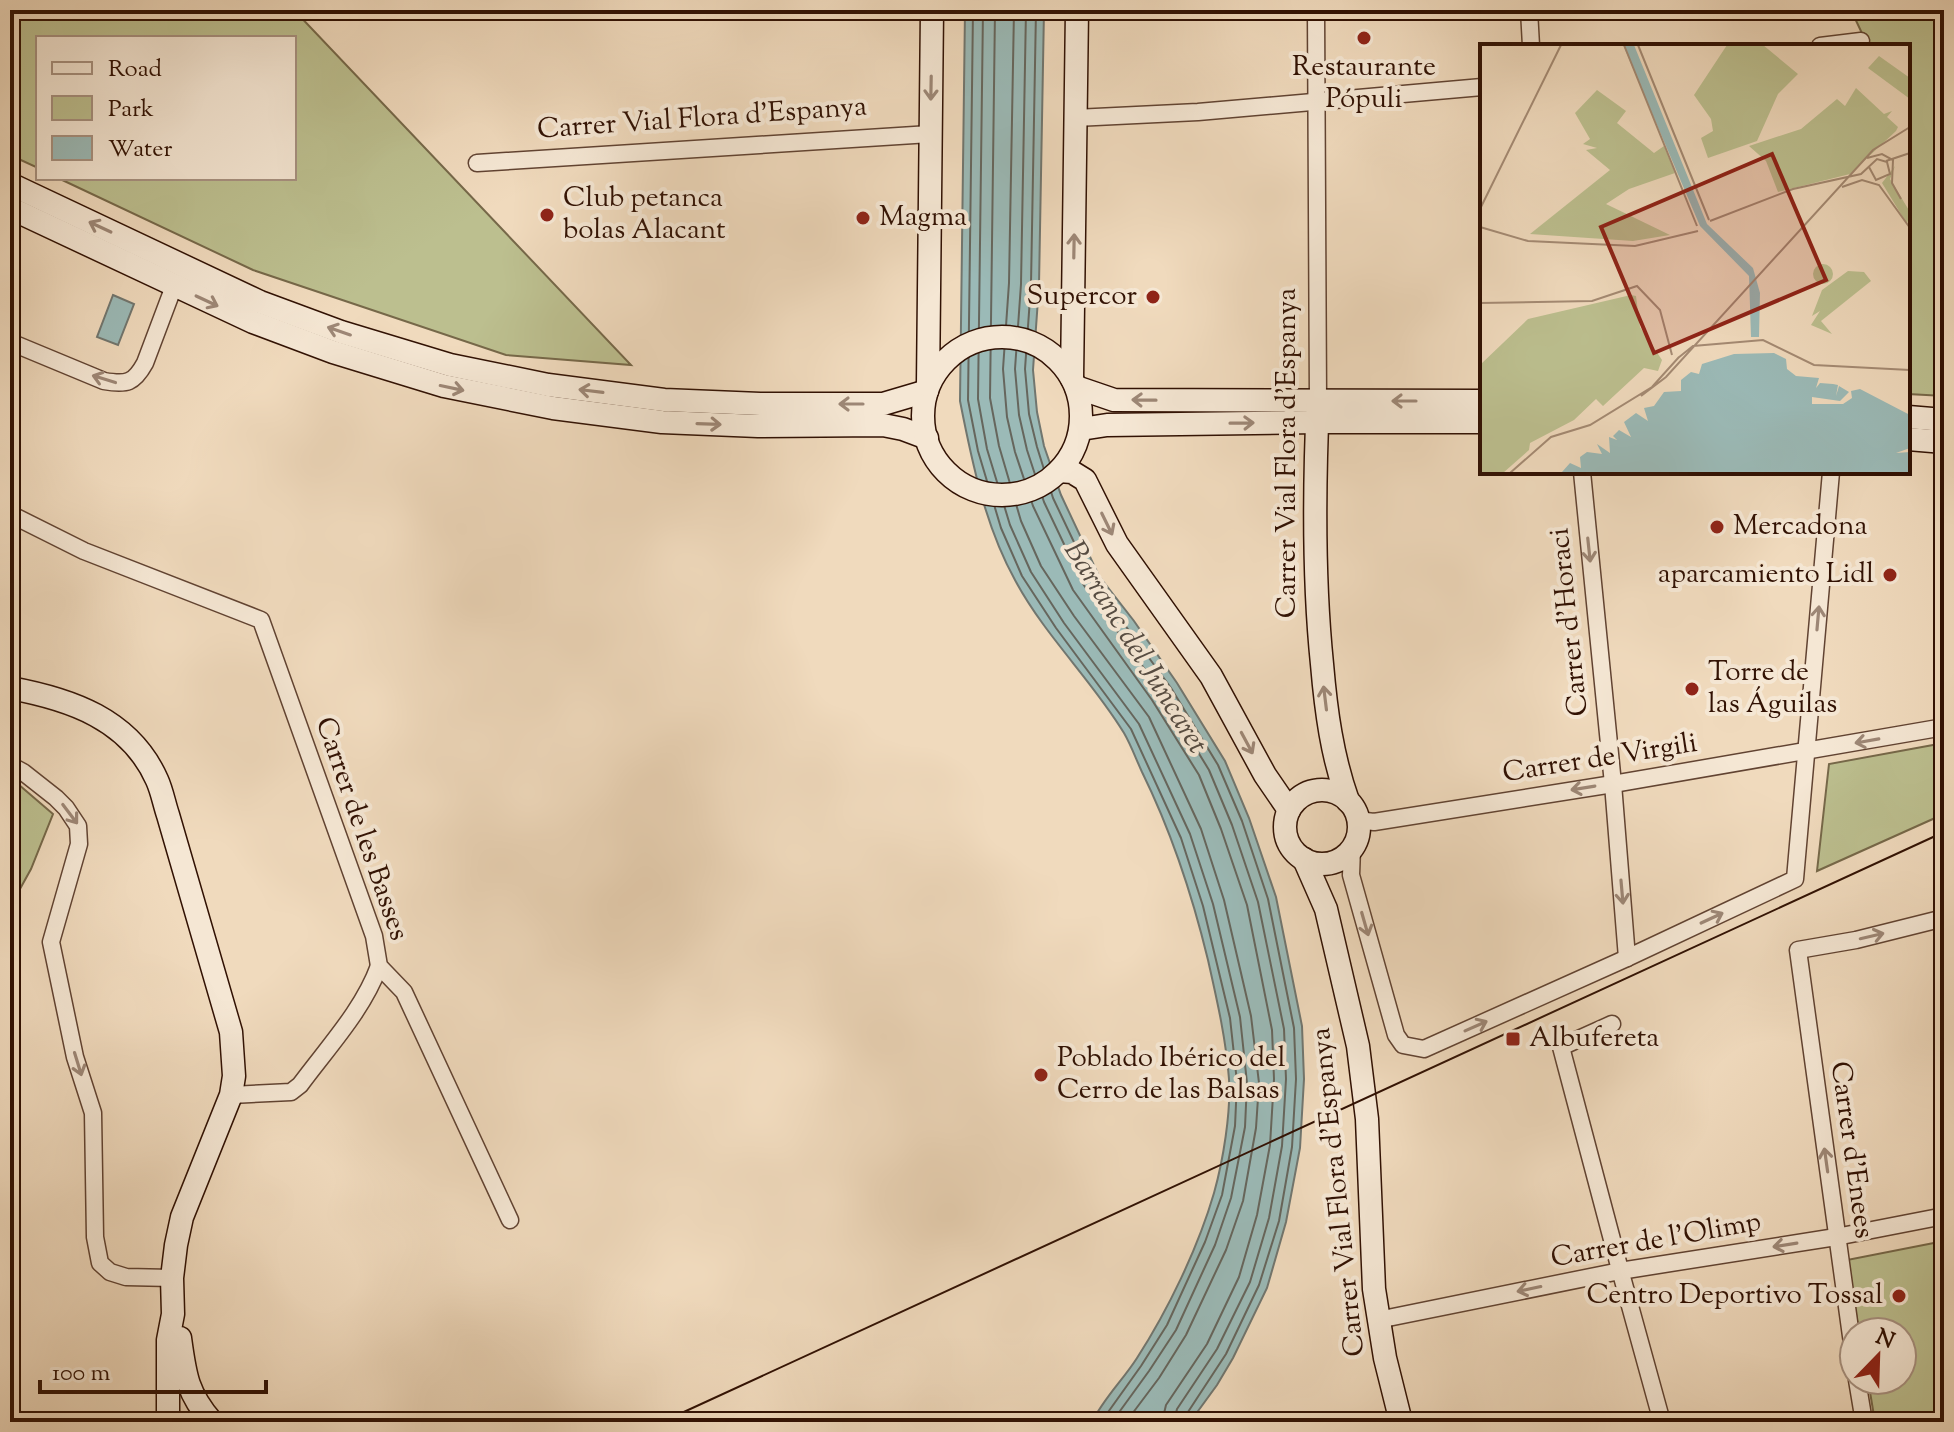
<svg xmlns="http://www.w3.org/2000/svg" width="1954" height="1432" viewBox="0 0 1954 1432" font-family="'Sorts Mill Goudy',serif">
<style>
.green{fill:#bcbf8f;stroke:#766849;stroke-width:2}
.water{fill:#9bbab7;stroke:#71766f;stroke-width:2}
.lines{fill:none;stroke-linecap:round;stroke-linejoin:round}
.shore{stroke:#66665d;stroke-width:2}
.street-casing{stroke:#614332;stroke-width:19}
.secondary-casing{stroke:#311103;stroke-width:25}
.street{stroke:#f5e7d4;stroke-width:16}
.secondary{stroke:#f5e7d4;stroke-width:22}
.tram{stroke:#311103;stroke-width:2}
.oneway{stroke:#9d8776}
.poi-dot{fill:#8f2418;stroke:#f5e7d4;stroke-width:3}
.labels{text-anchor:middle;dominant-baseline:central;stroke-width:8;stroke-linejoin:round;paint-order:stroke}
.poi-label{font-size:28px;fill:#311103;stroke:#f5e7d4;text-anchor:start}
.street-label{font-size:28px;fill:#311103;stroke:#f5e7d4}
.water-label{font-size:30px;font-style:italic;fill:#564c42;stroke:#f5e7d4}
.inset-road{fill:none;stroke:#a48a73;stroke-width:2}
.view{fill:#8f2418;fill-opacity:0.15;stroke:#8f2418;stroke-width:4}
.inset-edge{fill:none;stroke:#311103;stroke-width:4}
</style>
<rect width="100%" height="100%" fill="#f0dabd"/>
<filter id="stains"><feTurbulence type="fractalNoise" baseFrequency=".0025" numOctaves="4"/><feColorMatrix values="0 0 0 0 .2 0 0 0 0 .09 0 0 0 0 .02 0 0 0 .5 -.17"/></filter>
<radialGradient id="worn" r=".72"><stop offset=".6" stop-color="#630" stop-opacity="0"/><stop offset="1" stop-color="#630" stop-opacity=".3"/></radialGradient>
<g class="green">
<polygon points="10,10 294,10 631,365 506,355 253,270 58,178 294,178 294,38 38,38 38,168 10,155"/>
<polygon points="1851,10 1944,10 1944,396 1908,394 1908,46 1868,46"/>
<polygon points="1944,743 1944,814 1817,871 1829,764"/>
<polygon points="11,778 53,814 31,869 10,907"/>
<polygon points="1944,1241 1944,1422 1875,1422 1868,1380 1902,1380 1902,1332 1859,1332 1847,1260"/>
</g>
<g class="water">
<path d="M965,10H1044L1039,285L1033,370L1037,412L1044,446L1061,495L1099,576L1134,621L1177,683L1225,761L1249,818L1276,897L1302,1026L1304,1079L1300,1148L1286,1222L1267,1288L1233,1358L1217,1385L1190,1422H1092C1104,1398 1123,1380 1137,1358C1168,1310 1198,1248 1214,1193C1223,1161 1231,1113 1229,1079C1226,1039 1217,1000 1208,960C1192,894 1172,833 1142,772C1136,759 1131,745 1124,733C1092,680 1045,636 1015,580C985,526 972,462 960,401Z"/>
<polygon points="113,295 134,304 118,345 97,337"/>
</g>
<g class="lines">
<g class="shore">
<polyline points="973,10 968,400 978,451 1001,528 1022,576 1056,628 1131,729 1181,838 1203,906 1230,1018 1237,1082 1235,1126 1222,1195 1205,1242 1167,1325 1141,1366 1101,1422"/>
<polyline points="983,10 978,399 987,449 1010,525 1031,572 1064,623 1139,724 1190,834 1213,904 1240,1017 1247,1083 1245,1127 1231,1198 1215,1245 1176,1330 1149,1371 1112,1422"/>
<polyline points="995,10 990,398 999,446 1021,521 1041,566 1074,616 1149,717 1201,829 1224,900 1251,1016 1259,1083 1256,1128 1243,1201 1226,1250 1186,1335 1159,1378 1126,1422"/>
<polyline points="1014,10 1009,283 1003,369 1007,417 1015,452 1033,506 1073,590 1152,700 1199,775 1221,829 1247,905 1272,1030 1274,1079 1270,1145 1257,1215 1239,1277 1207,1344 1166,1405 1162,1422"/>
<polyline points="1026,10 1021,284 1015,369 1019,415 1027,450 1044,502 1083,584 1162,693 1209,770 1232,825 1258,902 1284,1029 1286,1079 1282,1146 1269,1218 1250,1282 1217,1349 1177,1409 1174,1422"/>
<polyline points="1036,10 1031,284 1025,369 1029,414 1037,447 1053,498 1092,580 1171,688 1218,765 1242,821 1268,899 1294,1028 1296,1079 1292,1147 1279,1221 1259,1285 1226,1354 1186,1415 1184,1422"/>
</g>
<g class="street-casing">
<g id="street">
<polyline points="1316,10 1318,401"/>
<polyline points="1529,10 1531,46"/>
<polyline points="1820,46 1861,41"/>
<polyline points="1075,118 1198,112 1482,87"/>
<polyline points="477,163 930,134"/>
<path d="M10,342L104,381C127,385 134,383 145,363L174,286"/>
<polyline points="1582,472 1613,784 1627,958"/>
<polyline points="10,514 84,551 261,620 374,936 379,966 404,992 510,1220"/>
<polyline points="10,765 23,772 56,798 66,808 78,826 79,844 51,942 75,1057 93,1113 95,1237 100,1263 110,1272 126,1277 172,1278"/>
<polyline points="1358,820 1374,822 1613,784 1944,727"/>
<polyline points="1352,848 1351,875 1396,1035 1403,1045 1424,1049 1627,958 1795,879 1831,472"/>
<polyline points="1612,1024 1561,1047 1619,1266 1662,1422"/>
<path d="M231,1095L291,1092L300,1085C328,1047 363,1010 379,966"/>
<polyline points="1378,1320 1620,1271 1836,1237 1944,1216"/>
<polyline points="1854,1358 1798,950 1856,940 1944,918"/>
<polyline points="1857,1380 1864,1422"/>
</g>
</g>
<g class="secondary-casing">
<g id="secondary">
<polyline points="10,184 260,302 341,332 450,365 548,385 664,400 760,404 883,404 927,391"/>
<polyline points="10,208 253,322 333,352 444,386 553,408 662,422 758,426 883,425 903,429 927,438"/>
<circle cx="1002" cy="416" r="79"/>
<polyline points="1072,379 1077,10"/>
<polyline points="928,385 932,10"/>
<polyline points="1076,387 1114,400 1482,401"/>
<path d="M1318,401C1314,488 1313,576 1322,664C1326,711 1332,756 1348,801"/>
<polyline points="1908,417 1944,420"/>
<polyline points="1081,429 1107,425 1317,422 1482,422"/>
<polyline points="1908,439 1944,442"/>
<polyline points="1059,471 1072,472 1085,480 1117,544 1211,676 1265,775 1289,810"/>
<path d="M10,688C70,699 130,719 157,780C162,791 164,803 168,815L231,1032L234,1076L231,1095L182,1217L176,1245L172,1278L173,1314L168,1340V1422"/>
<circle cx="1322" cy="827" r="37"/>
<polyline points="1304,859 1326,909 1358,1046 1367,1119 1374,1289 1385,1358 1401,1422"/>
<path d="M180,1338C185,1375 187,1393 212,1422"/>
</g>
</g>
<use href="#street" class="street"/>
<use href="#secondary" class="secondary"/>
<polyline class="tram" points="662,1422 1944,832"/>
</g>
<defs><path id="oneway-shaft" d="M-6 0H5M1.5-3L5.5 0L1.5 3" fill="none" stroke-width="1.6" stroke-linecap="round" stroke-linejoin="round" transform="scale(2)"/></defs>
<g class="oneway">
<use href="#oneway-shaft" transform="translate(931 88) rotate(91)"/>
<use href="#oneway-shaft" transform="translate(100 227) rotate(-155)"/>
<use href="#oneway-shaft" transform="translate(1074 246) rotate(-89)"/>
<use href="#oneway-shaft" transform="translate(207 301) rotate(25)"/>
<use href="#oneway-shaft" transform="translate(339 331) rotate(-161)"/>
<use href="#oneway-shaft" transform="translate(104 379) rotate(-163)"/>
<use href="#oneway-shaft" transform="translate(452 388) rotate(12)"/>
<use href="#oneway-shaft" transform="translate(591 391) rotate(-173)"/>
<use href="#oneway-shaft" transform="translate(1144 400) rotate(-179)"/>
<use href="#oneway-shaft" transform="translate(1404 401) rotate(180)"/>
<use href="#oneway-shaft" transform="translate(851 404) rotate(180)"/>
<use href="#oneway-shaft" transform="translate(1242 423) rotate(-1)"/>
<use href="#oneway-shaft" transform="translate(709 424) rotate(2)"/>
<use href="#oneway-shaft" transform="translate(1107 524) rotate(64)"/>
<use href="#oneway-shaft" transform="translate(1589 550) rotate(84)"/>
<use href="#oneway-shaft" transform="translate(1818 618) rotate(-85)"/>
<use href="#oneway-shaft" transform="translate(1325 698) rotate(-97)"/>
<use href="#oneway-shaft" transform="translate(1867 741) rotate(170)"/>
<use href="#oneway-shaft" transform="translate(1247 743) rotate(62)"/>
<use href="#oneway-shaft" transform="translate(1583 788) rotate(171)"/>
<use href="#oneway-shaft" transform="translate(70 814) rotate(53)"/>
<use href="#oneway-shaft" transform="translate(1622 892) rotate(85)"/>
<use href="#oneway-shaft" transform="translate(1712 918) rotate(-25)"/>
<use href="#oneway-shaft" transform="translate(1365 924) rotate(74)"/>
<use href="#oneway-shaft" transform="translate(1872 936) rotate(-13)"/>
<use href="#oneway-shaft" transform="translate(1476 1026) rotate(-24)"/>
<use href="#oneway-shaft" transform="translate(78 1064) rotate(73)"/>
<use href="#oneway-shaft" transform="translate(1826 1160) rotate(-98)"/>
<use href="#oneway-shaft" transform="translate(1785 1245) rotate(171)"/>
<use href="#oneway-shaft" transform="translate(1529 1289) rotate(168)"/>
</g>
<g class="poi-dot">
<circle cx="1364" cy="38" r="8"/>
<circle cx="547" cy="215" r="8"/>
<circle cx="863" cy="218" r="8"/>
<circle cx="1153" cy="297" r="8"/>
<circle cx="1717" cy="527" r="8"/>
<circle cx="1890" cy="575" r="8"/>
<circle cx="1692" cy="689" r="8"/>
<rect x="1505" y="1031" width="16" height="16" rx="4"/>
<circle cx="1041" cy="1075" r="8"/>
<circle cx="1899" cy="1296" r="8"/>
</g>
<g class="labels">
<g class="poi-label">
<text x="1364" y="68" text-anchor="middle">Restaurante<tspan x="1364" dy="32">Pópuli</tspan></text>
<text x="563" y="199">Club petanca<tspan x="563" dy="32">bolas Alacant</tspan></text>
<text x="879" y="218">Magma</text>
<text x="1137" y="297" text-anchor="end">Supercor</text>
<text x="1733" y="527">Mercadona</text>
<text x="1874" y="575" text-anchor="end">aparcamiento Lidl</text>
<text x="1708" y="673">Torre de<tspan x="1708" dy="32">las Águilas</tspan></text>
<text x="1529" y="1039">Albufereta</text>
<text x="1057" y="1059">Poblado Ibérico del<tspan x="1057" dy="32">Cerro de las Balsas</tspan></text>
<text x="1883" y="1296" text-anchor="end">Centro Deportivo Tossal</text>
</g>
<g class="street-label">
<text transform="translate(702 119) rotate(-4)">Carrer Vial Flora d'Espanya</text>
<text transform="translate(1288 453) rotate(-90)">Carrer Vial Flora d'Espanya</text>
<text transform="translate(1570 622) rotate(-96)">Carrer d'Horaci</text>
<text transform="translate(1600 759) rotate(-9)">Carrer de Virgili</text>
<text transform="translate(361 829) rotate(71)">Carrer de les Basses</text>
<text transform="translate(1851 1150) rotate(82)">Carrer d'Enees</text>
<text transform="translate(1339 1192) rotate(-96)">Carrer Vial Flora d'Espanya</text>
<text transform="translate(1656 1241) rotate(-10)">Carrer de l'Olimp</text>
</g>
<g class="water-label">
<text transform="translate(1135 648) rotate(58)">Barranc del Juncaret</text>
</g>
</g>
<g transform="translate(1480 44)">
<rect width="430" height="430" fill="#f0dabd"/>
<path d="M247,1H283L318,30L298,50L277,97L228,114L221,94L233,87L231,75L214,51ZM399,12L430,34V55L388,24ZM376,44L404,70L412,67L407,73L418,83L416,87L370,130L298,148L286,117L269,102L321,85L357,55L365,62ZM117,46L146,67L137,79L174,109L184,102L195,129L149,145L126,160L190,191L153,197L50,190L130,126L106,106L117,104L103,100L110,95L95,69ZM415,122L410,135L430,168L427,180L402,139ZM333 230a10 10 0 1 1 20 0a10 10 0 1 1-20 0ZM368,227L384,228L391,237L341,277L352,290L331,281L340,267L332,272L342,246ZM151,251L156,252L160,283L182,316L178,327L164,324L123,362L116,355L94,376L50,399L49,406L23,429H0V321L48,275Z" fill="#bcbf8f"/>
<path d="M55,287L69,306H42L51,316L46,326L30,329L0,354V327Z" fill="#bcbf8f"/>
<path d="M143,1H154L227,180L273,224L280,249L279,293H271L269,232L220,182ZM294,309L306,315L307,325L316,332L339,334L336,344L340,339L353,340L358,341L356,352L359,342L369,348L360,357L332,353V360H363L372,354L371,347L380,345L430,371V404L416,409L430,408V429L82,428L90,419L101,424L100,413L107,408L122,410L117,400L130,409L129,393L137,396L133,392L139,386L151,393L144,378L156,369L168,377L164,364L174,362L184,348L201,347V336L211,328L219,330L222,320L254,310Z" fill="#9bbab7"/>
<path class="inset-road" d="M144,1L217,182M158,1L229,176M387,114L402,110L413,116L412,139L421,155M406,117L430,109M362,143L382,136L399,141L430,184M0,165L81,1M230,177L313,145L381,130L397,115L407,118L410,130L396,136L389,123M0,183L48,197L155,202L218,187M0,259L112,257L157,242L180,266L192,311M198,314L213,302L283,296L334,321L430,326M161,352L186,333L393,106L430,83M30,429L71,393L110,381L172,343L199,313"/>
<path class="view" d="M292,110L346,236L174,309L121,183Z"/>
<rect width="430" height="430" class="inset-edge"/>
</g>
<rect width="1954" height="1432" fill="none" stroke="#f0dabd" stroke-width="40"/>
<rect x="12" y="12" width="1930" height="1408" fill="none" stroke="#311103" stroke-width="4"/>
<rect x="20" y="20" width="1914" height="1392" fill="none" stroke="#311103" stroke-width="2"/>
<rect x="36" y="36" width="260" height="144" fill="#f5e7d4" stroke="#a79180" stroke-width="2"/>
<rect x="52" y="62" width="40" height="12" fill="#f5e7d4" stroke="#a79180" stroke-width="2"/>
<text x="108" y="76" font-size="24" fill="#311103">Road</text>
<rect x="52" y="96" width="40" height="24" fill="#bcbf8f" stroke="#a79180" stroke-width="2"/>
<text x="108" y="116" font-size="24" fill="#311103">Park</text>
<rect x="52" y="136" width="40" height="24" fill="#9bbab7" stroke="#a79180" stroke-width="2"/>
<text x="108" y="156" font-size="24" fill="#311103">Water</text>
<g transform="translate(1878 1356) rotate(23)"><circle r="38" fill="#f5e7d4" stroke="#a79180" stroke-width="2"/>
<path d="M0-6L14 30L0 20L-14 30Z" fill="#8f2418"/>
<text y="-12" font-size="22" font-weight="bold" text-anchor="middle" fill="#311103">N</text>
</g>
<path d="M40 1380v12h226v-12" fill="none" stroke="#311103" stroke-width="4"/>
<text x="52" y="1380" font-size="24" fill="#311103" stroke="#f5e7d4" stroke-width="6" paint-order="stroke">100 m</text>
<rect width="100%" height="100%" filter="url(#stains)"/>
<rect width="100%" height="100%" fill="url(#worn)"/>
</svg>
